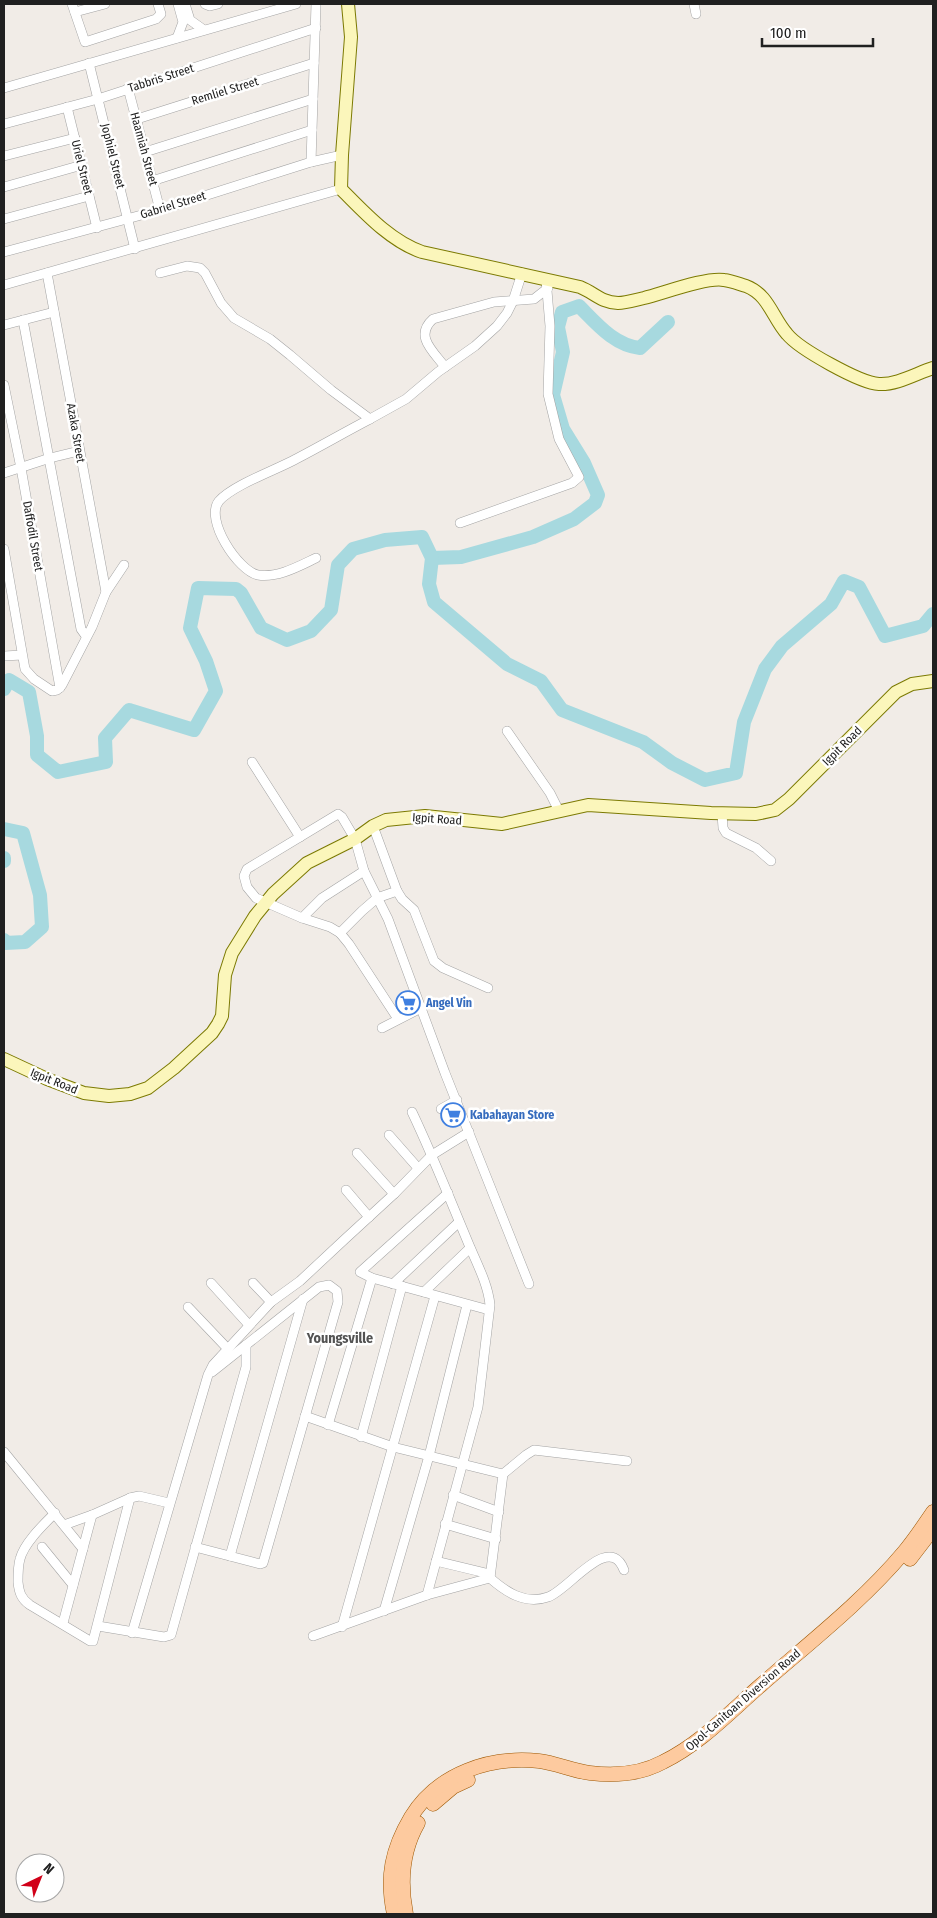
<svg xmlns="http://www.w3.org/2000/svg" width="937" height="1918" viewBox="0 0 937 1918" font-family="'Fira Sans Condensed',sans-serif">
<style>
.lines{fill:none;stroke-linecap:round;stroke-linejoin:round}
.river{stroke:#a7d9df;stroke-width:14}
.street-casing{stroke:#a4a4a4;stroke-width:10}
.secondary-casing{stroke:#7c7a03;stroke-width:14}
.primary-casing{stroke:#9d5600;stroke-width:15}
.street{stroke:#fff;stroke-width:9}
.secondary{stroke:#fbf6bb;stroke-width:12}
.primary{stroke:#fdca9f;stroke-width:14}
.labels{text-anchor:middle;dominant-baseline:central;stroke-width:5;stroke-linejoin:round;paint-order:stroke}
.street-label{font-size:12px;fill:#202020;stroke:#fff}
.shop-label{font-size:12px;font-weight:bold;fill:#366cbe;stroke:#fff;text-anchor:start}
.neighbourhood-label{font-size:14px;font-weight:bold;fill:#535353;stroke:#fff}
</style>
<rect width="100%" height="100%" fill="#f1ece7"/>
<g class="lines">
<g class="river">
<path d="M432,558L461,557L533,537L574,519L595,503L598,495L584,463L563,429L553,395L563,352L558,327L562,312L579,306C597,324 614,345 640,348L668,322"/>
<polyline points="4,689 9,680 29,692 37,736 37,755 58,772 106,762 105,738 129,710 194,730 216,691 206,661 190,628 198,588 236,589 241,593 261,628 287,640 311,631 331,610 338,565 353,549 385,540 422,537 432,558 429,584 434,602 507,664 541,681 562,710 643,742 672,763 705,780 736,773 744,722 765,669 782,646 831,604 844,581 859,587 885,636 923,626 933,614"/>
<polyline points="4,829 23,833 40,895 42,927 25,942 5,943 4,940"/>
<polyline points="4,858 4,861"/>
</g>
<g class="street-casing">
<g id="street">
<polyline points="72,4 85,42 156,19 161,14 158,4"/>
<polyline points="185,4 190,20 204,30"/>
<polyline points="205,4 210,6 218,4"/>
<polyline points="694,4 696,14"/>
<polyline points="75,12 105,4"/>
<polyline points="177,38 183,22 178,4"/>
<polyline points="89,63 135,249"/>
<polyline points="4,88 296,4"/>
<polyline points="128,88 160,210"/>
<polyline points="67,107 97,228"/>
<polyline points="137,119 314,63"/>
<polyline points="4,124 98,99 316,28"/>
<polyline points="145,152 313,99"/>
<polyline points="4,156 75,138"/>
<polyline points="311,162 316,4"/>
<polyline points="152,181 312,130"/>
<polyline points="4,187 82,165"/>
<polyline points="4,219 89,196"/>
<polyline points="4,252 160,210 311,162 342,155"/>
<polyline points="47,273 106,592"/>
<polyline points="160,273 187,266 200,268 205,273 221,303 234,318 270,339 290,355 331,390 370,419 406,399 438,372 475,346 497,326 507,313 513,301 522,273"/>
<polyline points="4,285 341,189"/>
<polyline points="23,320 81,629 86,636"/>
<polyline points="4,325 54,312"/>
<path d="M445,367C433,351 414,336 433,319L494,302L534,299L548,288"/>
<polyline points="4,385 21,468 60,688"/>
<polyline points="4,473 50,458 79,451"/>
<polyline points="460,523 572,483 579,477 559,439 548,394 550,326 546,279"/>
<polyline points="4,549 25,669 34,679 52,691 57,690 62,685 92,627 106,592 124,565"/>
<path d="M316,558C299,566 278,578 258,575C238,571 204,519 219,501C233,485 276,470 296,459C321,446 345,432 370,419"/>
<polyline points="4,656 22,655"/>
<polyline points="507,731 550,793 559,811"/>
<polyline points="252,762 300,837"/>
<polyline points="722,814 723,828 726,833 756,848 771,861"/>
<polyline points="397,891 402,899 414,910 434,961 443,968 488,988"/>
<polyline points="302,918 322,898 364,871"/>
<polyline points="340,933 362,911 377,898 397,891 373,826"/>
<polyline points="398,1019 349,944 340,933 330,927 302,918 256,898 247,887 244,876 247,869 338,814 342,817 355,839 364,871 388,919 445,1073 529,1284"/>
<polyline points="382,1028 421,1008"/>
<polyline points="441,1109 457,1100"/>
<path d="M412,1112C432,1154 449,1197 467,1240C475,1260 488,1283 490,1305L478,1407L427,1595"/>
<polyline points="389,1135 418,1168"/>
<polyline points="357,1153 394,1194"/>
<polyline points="346,1190 369,1217"/>
<polyline points="448,1193 360,1272 372,1278 489,1310"/>
<polyline points="211,1283 249,1325"/>
<polyline points="253,1283 271,1302"/>
<polyline points="393,1284 459,1222"/>
<polyline points="424,1292 470,1248"/>
<polyline points="188,1307 227,1348"/>
<polyline points="305,1416 393,1447 503,1474 490,1578 427,1595 313,1636"/>
<polyline points="328,1425 372,1278"/>
<polyline points="361,1437 402,1286"/>
<polyline points="4,1452 83,1549"/>
<polyline points="503,1474 526,1455 534,1450 627,1461"/>
<polyline points="453,1495 499,1512"/>
<path d="M55,1513C44,1524 24,1543 20,1559C18,1566 18,1575 18,1582C19,1592 21,1599 30,1605L90,1641H93L130,1498"/>
<polyline points="445,1524 496,1539"/>
<polyline points="64,1525 92,1515 130,1498 139,1496 169,1503"/>
<polyline points="42,1547 73,1585"/>
<polyline points="195,1547 260,1564 263,1563 338,1302 337,1291 329,1285 319,1287 212,1372"/>
<polyline points="230,1556 303,1299"/>
<polyline points="436,1561 490,1574"/>
<path d="M490,1578C506,1592 525,1605 548,1597C568,1591 609,1531 624,1570"/>
<polyline points="384,1611 429,1456 467,1305"/>
<polyline points="63,1623 92,1515"/>
<polyline points="98,1626 164,1637 171,1635 246,1367 246,1345"/>
<polyline points="342,1627 435,1296"/>
<polyline points="132,1633 208,1375 213,1365 271,1302 300,1281 345,1239 394,1194 432,1155 469,1132"/>
</g>
</g>
<g class="secondary-casing">
<g id="secondary">
<path d="M348,4L351,37L342,155L341,189C364,212 390,241 422,252L580,287C595,293 600,302 618,303C626,303 635,300 644,298C664,293 706,277 724,280C732,281 739,284 746,286C769,295 772,317 787,334C799,349 860,383 879,384C897,385 917,373 933,368"/>
<polyline points="4,1059 47,1079 84,1093 109,1096 130,1094 148,1088 174,1068 212,1033 218,1024 222,1016 225,975 232,953 255,916 273,894 307,863 355,839 373,826 386,820 425,816 502,824 588,805 711,813 756,814 775,810 789,799 896,692 912,684 933,681"/>
</g>
</g>
<g class="primary-casing">
<g id="primary">
<polyline points="910,1559 933,1529"/>
<polyline points="433,1804 453,1787 468,1780"/>
<path d="M394,1914C386,1877 392,1849 411,1817C438,1773 490,1756 539,1761C556,1763 573,1771 590,1773C615,1776 641,1774 663,1762C700,1744 730,1712 761,1685C809,1643 863,1601 904,1552C915,1539 924,1525 933,1512"/>
<path d="M406,1914C400,1883 402,1851 418,1823"/>
</g>
</g>
<use href="#street" class="street"/>
<use href="#secondary" class="secondary"/>
<use href="#primary" class="primary"/>
</g>
<defs>
<g id="supermarket-ring" transform="scale(1.25)"><circle r="9.5" fill="#fff" stroke="#3f7fe0" stroke-width="1.5"/><path d="M-6-5.5h2.5l.6 2H6L4.5 2H-2.5L-4.4-4H-6ZM-1.5 3.2a1.3 1.3 0 1 0 .1 0ZM3 3.2a1.3 1.3 0 1 0 .1 0Z" fill="#3f7fe0"/></g>
</defs>
<g fill-rule="evenodd">
<use href="#supermarket-ring" x="408" y="1003"/>
<use href="#supermarket-ring" x="453" y="1115"/>
</g>
<g class="labels">
<g class="street-label">
<text transform="translate(161 78) rotate(-18)">Tabbris Street</text>
<text transform="translate(225 91) rotate(-17)">Remliel Street</text>
<text transform="translate(144 149) rotate(75)">Haamiah Street</text>
<text transform="translate(113 156) rotate(76)">Jophiel Street</text>
<text transform="translate(82 167) rotate(76)">Uriel Street</text>
<text transform="translate(173 205) rotate(-17)">Gabriel Street</text>
<text transform="translate(76 433) rotate(80)">Azaka Street</text>
<text transform="translate(33 536) rotate(80)">Daffodil Street</text>
<text transform="translate(842 746) rotate(-45)">Igpit Road</text>
<text transform="translate(437 819) rotate(4)">Igpit Road</text>
<text transform="translate(54 1081) rotate(22)">Igpit Road</text>
<text transform="translate(743 1700) rotate(-41)">Opol-Canitoan Diversion Road</text>
</g>
<g class="shop-label">
<text x="426" y="1003">Angel Vin</text>
<text x="470" y="1115">Kabahayan Store</text>
</g>
<g class="neighbourhood-label">
<text x="340" y="1338">Youngsville</text>
</g>
</g>
<rect width="937" height="1918" fill="none" stroke="#202020" stroke-width="10"/>
<g transform="translate(40 1878) rotate(43)"><circle r="24" fill="#ffffff" stroke="#a6a6a6"/>
<path d="M0-4L9 19L0 12L-9 19Z" fill="#d10019"/>
<text y="-8" font-size="14" font-weight="bold" text-anchor="middle" fill="#202020">N</text>
</g>
<path d="M762 38v8h111v-8" fill="none" stroke="#202020" stroke-width="2.5"/>
<text x="770" y="38" font-size="15" fill="#202020" stroke="#ffffff" stroke-width="4" paint-order="stroke">100 m</text>
</svg>
